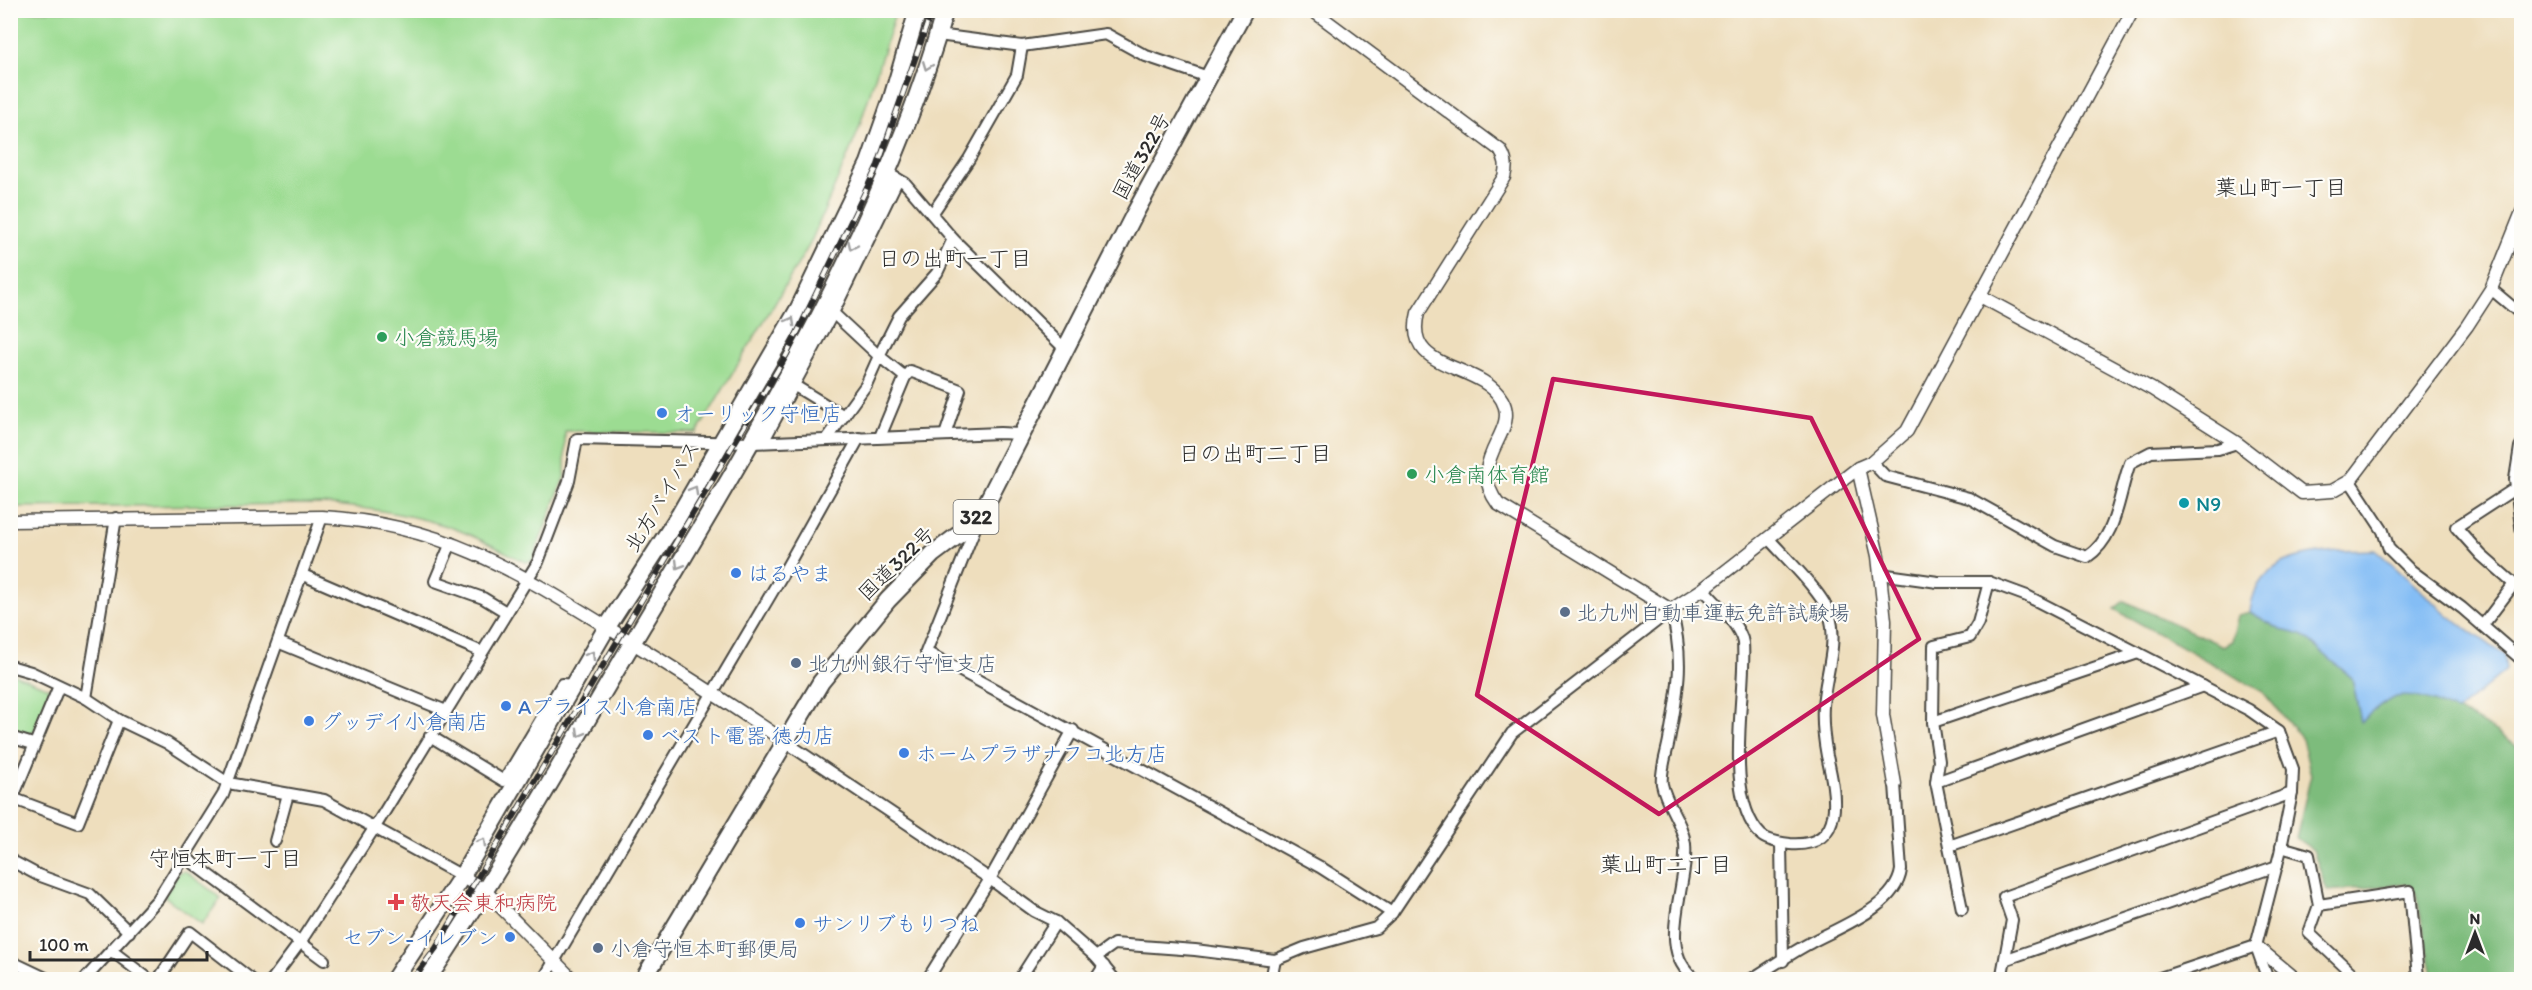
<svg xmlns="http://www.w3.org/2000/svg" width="2532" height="990" viewBox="0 0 2532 990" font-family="Itim,'Klee One',sans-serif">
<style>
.green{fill:#9cdc92;stroke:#64845e;stroke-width:1.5}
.forest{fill:#7dbc7c;stroke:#547454;stroke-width:1.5}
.water{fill:#84bdf5;stroke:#587490;stroke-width:1.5}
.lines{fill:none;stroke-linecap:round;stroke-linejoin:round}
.minor-casing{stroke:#484641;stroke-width:14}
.tertiary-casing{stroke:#484641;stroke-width:15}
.trunk-casing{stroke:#484641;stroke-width:20}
.minor{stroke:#fff;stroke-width:10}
.tertiary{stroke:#fff;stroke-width:12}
.trunk{stroke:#fff;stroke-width:16}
.rail-casing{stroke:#2b2b2b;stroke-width:6}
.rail{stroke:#fdfcf7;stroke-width:4;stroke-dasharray:11;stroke-linecap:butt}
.oneway{stroke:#a0a0a0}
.marked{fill:none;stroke:#c2185b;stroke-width:4.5;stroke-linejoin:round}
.leisure-dot{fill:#2e9e5b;stroke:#fdfcf7;stroke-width:2}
.shop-dot{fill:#3f7fe0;stroke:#fdfcf7;stroke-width:2}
.culture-dot{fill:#0f9aa8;stroke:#fdfcf7;stroke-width:2}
.service-dot{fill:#5c6f8a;stroke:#fdfcf7;stroke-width:2}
.health-dot{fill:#e0444e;stroke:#fdfcf7;stroke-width:2}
.labels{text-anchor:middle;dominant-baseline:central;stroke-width:4.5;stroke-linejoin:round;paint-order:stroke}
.shield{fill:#fdfcf7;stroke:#6a6a68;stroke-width:1.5}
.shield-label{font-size:20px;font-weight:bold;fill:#2b2b2b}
.street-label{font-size:21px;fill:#2b2b2b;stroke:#fdfcf7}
.leisure-label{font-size:21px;fill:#27864d;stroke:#fdfcf7;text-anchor:start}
.shop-label{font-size:21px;fill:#366cbe;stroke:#fdfcf7;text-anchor:start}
.culture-label{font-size:21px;fill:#0d838f;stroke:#fdfcf7;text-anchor:start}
.service-label{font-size:21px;fill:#4e5e75;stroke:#fdfcf7;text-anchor:start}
.health-label{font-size:21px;fill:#be3a42;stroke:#fdfcf7;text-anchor:start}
.neighbourhood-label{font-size:22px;fill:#2b2b2b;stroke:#fdfcf7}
</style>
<rect width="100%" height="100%" fill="#fdfcf7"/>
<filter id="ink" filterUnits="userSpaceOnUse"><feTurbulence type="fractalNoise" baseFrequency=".0167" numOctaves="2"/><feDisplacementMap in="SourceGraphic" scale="12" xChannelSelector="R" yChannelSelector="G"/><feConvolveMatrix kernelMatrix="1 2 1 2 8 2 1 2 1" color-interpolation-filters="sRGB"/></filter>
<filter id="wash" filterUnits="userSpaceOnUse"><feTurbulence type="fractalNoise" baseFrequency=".008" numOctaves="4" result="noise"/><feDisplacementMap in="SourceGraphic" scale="24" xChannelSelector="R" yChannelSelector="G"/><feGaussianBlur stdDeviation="1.35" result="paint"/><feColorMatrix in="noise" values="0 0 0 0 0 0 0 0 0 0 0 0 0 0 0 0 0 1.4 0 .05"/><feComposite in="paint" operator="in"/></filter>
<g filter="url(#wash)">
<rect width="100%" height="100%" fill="#eedebd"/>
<g class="green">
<path d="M10,11H896L857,134L810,244L697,433L565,431V475L532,561L525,562C503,551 481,539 458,530C414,514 368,508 322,504L11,507Z"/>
<polygon points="11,673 51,689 34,732 28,735 11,729"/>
<polygon points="185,871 221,898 202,924 164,896 179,872"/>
</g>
<path class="forest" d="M2124,601L2223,646L2232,641L2238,615L2250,612L2281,630L2302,634L2352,678L2361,721C2371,715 2384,701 2395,697C2429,687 2494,730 2521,749V979H2434L2416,894L2410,884L2327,891L2313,850L2296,838L2311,775L2302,739L2263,692L2114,609Z"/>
<path class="water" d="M2376,550L2448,615L2504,655L2506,670L2456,712C2439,703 2416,693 2396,697C2385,700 2370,715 2361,722L2352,678L2302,635L2281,630L2250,612C2256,548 2328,551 2376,550Z"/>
</g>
<g filter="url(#ink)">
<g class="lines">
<g class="minor-casing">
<g id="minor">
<polyline points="938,35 1022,46 1106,34 1146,56 1211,78"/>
<polyline points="869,163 905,183 953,239 1067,351"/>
<polyline points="932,214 969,159 1017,75 1022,46"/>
<polyline points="2491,289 2522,315"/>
<polyline points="905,377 910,371 960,390 945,435"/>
<polyline points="795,386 844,416"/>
<polyline points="880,437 905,377 879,356 899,316 937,273 953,239"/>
<polyline points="827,439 866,385 879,356 833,313"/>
<polyline points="763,442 833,313 898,179"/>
<polyline points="2520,447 2515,479 2522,534"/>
<path d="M1872,462L1885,476L1969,498L2055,546L2087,557C2118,536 2118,495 2130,463L2151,452L2218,449L2237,443"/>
<polyline points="2350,481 2383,531 2389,549 2409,569 2462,608 2522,660"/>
<polyline points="979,518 926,652 1320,867 1392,913"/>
<polyline points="451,543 435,581 483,598 506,612"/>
<polyline points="1880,574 1938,582 1989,582 2027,596 2249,710 2279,731 2293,769 2292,793 2280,853 2256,946 2268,980"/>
<polyline points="303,575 482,652"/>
<polyline points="1989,582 1978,623 1970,637 1934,646 1933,722 1939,761 1936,782 1949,846 2279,731"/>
<polyline points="2514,584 2481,555 2456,527 2516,488"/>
<path d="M1703,589C1714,601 1741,626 1743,643C1747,691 1722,797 1761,835C1767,841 1782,843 1790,844C1848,848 1835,791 1827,756C1824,740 1822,722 1823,706C1825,676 1838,645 1830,616C1825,595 1783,555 1768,538"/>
<polyline points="2483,625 2514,584 2522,590"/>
<polyline points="280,643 446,711"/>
<polyline points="10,666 31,672 86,698 119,720 167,743 228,783 324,800 462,876"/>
<polyline points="86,698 116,518"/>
<polyline points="1933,722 2138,653"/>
<polyline points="430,736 504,781 562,684 573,685"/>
<polyline points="10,737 33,744"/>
<polyline points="784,741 990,879 1034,911 1056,922 1096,957 1115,980"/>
<polyline points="1936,782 2203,686"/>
<polyline points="12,798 78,823 119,720"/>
<polyline points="11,802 59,686"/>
<polyline points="275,841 288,794"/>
<polyline points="1781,843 1783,961"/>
<polyline points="1949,846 1962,909"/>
<polyline points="2281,847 2309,855 2319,905"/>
<polyline points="185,857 324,960"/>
<polyline points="10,860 38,875 90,894 129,932"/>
<polyline points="112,951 150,980"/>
<path d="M1096,957L1114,944L1195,950L1275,960L1304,948L1376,928L1392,913L1512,733L1671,610C1685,660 1678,690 1669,740C1667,752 1660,772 1662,784C1666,805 1683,823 1685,844C1689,887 1653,951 1697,980"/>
<polyline points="2007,959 2277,866"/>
<polyline points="10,961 50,980"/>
<polyline points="84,980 158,899 223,795 322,517"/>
<polyline points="158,980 190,932 252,980"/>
<polyline points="272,980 301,941 375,827 538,562 569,481 577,439 752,443 1000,433 1020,434"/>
<polyline points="543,980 784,572 859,438"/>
<polyline points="927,980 990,879 1073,730"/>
<polyline points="1019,980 1056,922"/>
<polyline points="1095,980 1104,966"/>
<polyline points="1271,980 1275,960"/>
<path d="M1750,980C1770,968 1789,954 1810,943C1839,927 1896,907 1901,870L1895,784"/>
<polyline points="2001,980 2012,920 2004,897 2292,793"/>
<polyline points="2154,980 2256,946"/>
<polyline points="2359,980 2309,933 2319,905 2410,891 2418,977 2416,980"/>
</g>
</g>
<g class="tertiary-casing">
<g id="tertiary">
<path d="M1312,10L1500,150C1506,159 1507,166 1504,177L1418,313C1402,373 1480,361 1502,400C1521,433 1464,458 1498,504L1671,610L1703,589L1858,468L1872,462L1907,431L2133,10"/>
<polyline points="1980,296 2152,389 2237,443 2302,493 2332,491 2350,481 2467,326 2491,289 2522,212"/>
<polyline points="1858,468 1878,556 1885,621 1883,715 1895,784"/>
<path d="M10,521L322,517C443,524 516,571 615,632C672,667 729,703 784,741"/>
<polyline points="462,876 486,892 573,980"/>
<polyline points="2256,946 2297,980"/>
</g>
</g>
<g class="trunk-casing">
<g id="trunk">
<polyline points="394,980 462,876 607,627 680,514 799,308 869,163 892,98 918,10"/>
<path d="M427,980C505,864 572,744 643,625C757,434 884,226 945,10"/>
<polyline points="643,980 821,682 888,600 933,554 961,533 982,512 1135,213 1245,10"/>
</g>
</g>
<use href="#minor" class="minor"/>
<use href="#tertiary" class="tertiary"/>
<use href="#trunk" class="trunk"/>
<g class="rail-casing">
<polyline id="rail" points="412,980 436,948 787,354 878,165 932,10"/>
</g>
<use href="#rail" class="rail"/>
</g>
<defs><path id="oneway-chevron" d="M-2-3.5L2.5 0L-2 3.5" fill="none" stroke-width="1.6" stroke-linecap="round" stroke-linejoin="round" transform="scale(1.5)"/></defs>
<g class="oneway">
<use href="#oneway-chevron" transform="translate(927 66) rotate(111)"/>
<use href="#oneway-chevron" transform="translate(852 246) rotate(115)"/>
<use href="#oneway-chevron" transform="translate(791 321) rotate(-61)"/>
<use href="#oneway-chevron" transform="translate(694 490) rotate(-60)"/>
<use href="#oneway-chevron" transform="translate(679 565) rotate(121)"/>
<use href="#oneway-chevron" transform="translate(591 655) rotate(-60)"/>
<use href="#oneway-chevron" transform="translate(580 733) rotate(120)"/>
<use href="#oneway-chevron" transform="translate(482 842) rotate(-60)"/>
</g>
</g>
<path class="marked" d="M1553,379L1811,418L1919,639L1659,814L1477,695Z"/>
<g class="leisure-dot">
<circle cx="382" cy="337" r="6"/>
<circle cx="1412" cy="474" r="6"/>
</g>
<g class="shop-dot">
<circle cx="662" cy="413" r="6"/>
<circle cx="736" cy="573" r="6"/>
<circle cx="506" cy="706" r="6"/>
<circle cx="309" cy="721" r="6"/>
<circle cx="648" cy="735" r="6"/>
<circle cx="904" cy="753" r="6"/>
<circle cx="800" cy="923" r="6"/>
<circle cx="510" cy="937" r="6"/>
</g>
<circle class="culture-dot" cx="2184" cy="503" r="6"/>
<g class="service-dot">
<circle cx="1565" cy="612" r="6"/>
<circle cx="796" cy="663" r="6"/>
<circle cx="598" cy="948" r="6"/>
</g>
<path class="health-dot" d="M393 893h6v6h6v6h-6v6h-6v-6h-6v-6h6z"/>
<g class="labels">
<rect class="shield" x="953.5" y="500" width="45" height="34" rx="4.5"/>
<g class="shield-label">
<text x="976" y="517">322</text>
</g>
<g class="street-label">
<text transform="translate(1141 156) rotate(-61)">国道322号</text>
<text transform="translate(662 496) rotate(-59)">北方バイパス</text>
<text transform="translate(896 563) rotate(-44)">国道322号</text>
</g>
<g class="leisure-label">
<text x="394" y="337">小倉競馬場</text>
<text x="1424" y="474">小倉南体育館</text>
</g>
<g class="shop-label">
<text x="674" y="413">オーリック守恒店</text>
<text x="748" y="573">はるやま</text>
<text x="518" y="706">Aプライス小倉南店</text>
<text x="321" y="721">グッデイ小倉南店</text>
<text x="660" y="735">ベスト電器 徳力店</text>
<text x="916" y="753">ホームプラザナフコ北方店</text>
<text x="812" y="923">サンリブもりつね</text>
<text x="498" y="937" text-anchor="end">セブン-イレブン</text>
</g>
<g class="culture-label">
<text x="2196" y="503">N9</text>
</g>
<g class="service-label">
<text x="1577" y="612">北九州自動車運転免許試験場</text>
<text x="808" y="663">北九州銀行守恒支店</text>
<text x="610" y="948">小倉守恒本町郵便局</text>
</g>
<g class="health-label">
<text x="410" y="902">敬天会東和病院</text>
</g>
<g class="neighbourhood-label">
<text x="2281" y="187">葉山町一丁目</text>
<text x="955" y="258">日の出町一丁目</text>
<text x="1255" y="453">日の出町二丁目</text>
<text x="225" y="858">守恒本町一丁目</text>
<text x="1666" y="864">葉山町二丁目</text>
</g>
</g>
<rect width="2532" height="990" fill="none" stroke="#fdfcf7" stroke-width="36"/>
<g transform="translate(2475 933)" stroke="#fdfcf7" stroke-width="4.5" paint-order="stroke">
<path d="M0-4.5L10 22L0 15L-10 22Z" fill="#2b2b2b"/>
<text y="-9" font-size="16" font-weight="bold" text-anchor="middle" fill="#2b2b2b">N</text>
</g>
<path d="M30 951v9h177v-9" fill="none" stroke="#2b2b2b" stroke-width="3"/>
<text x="39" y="951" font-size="18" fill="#2b2b2b" stroke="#fdfcf7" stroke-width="4.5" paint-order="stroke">100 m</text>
</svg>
